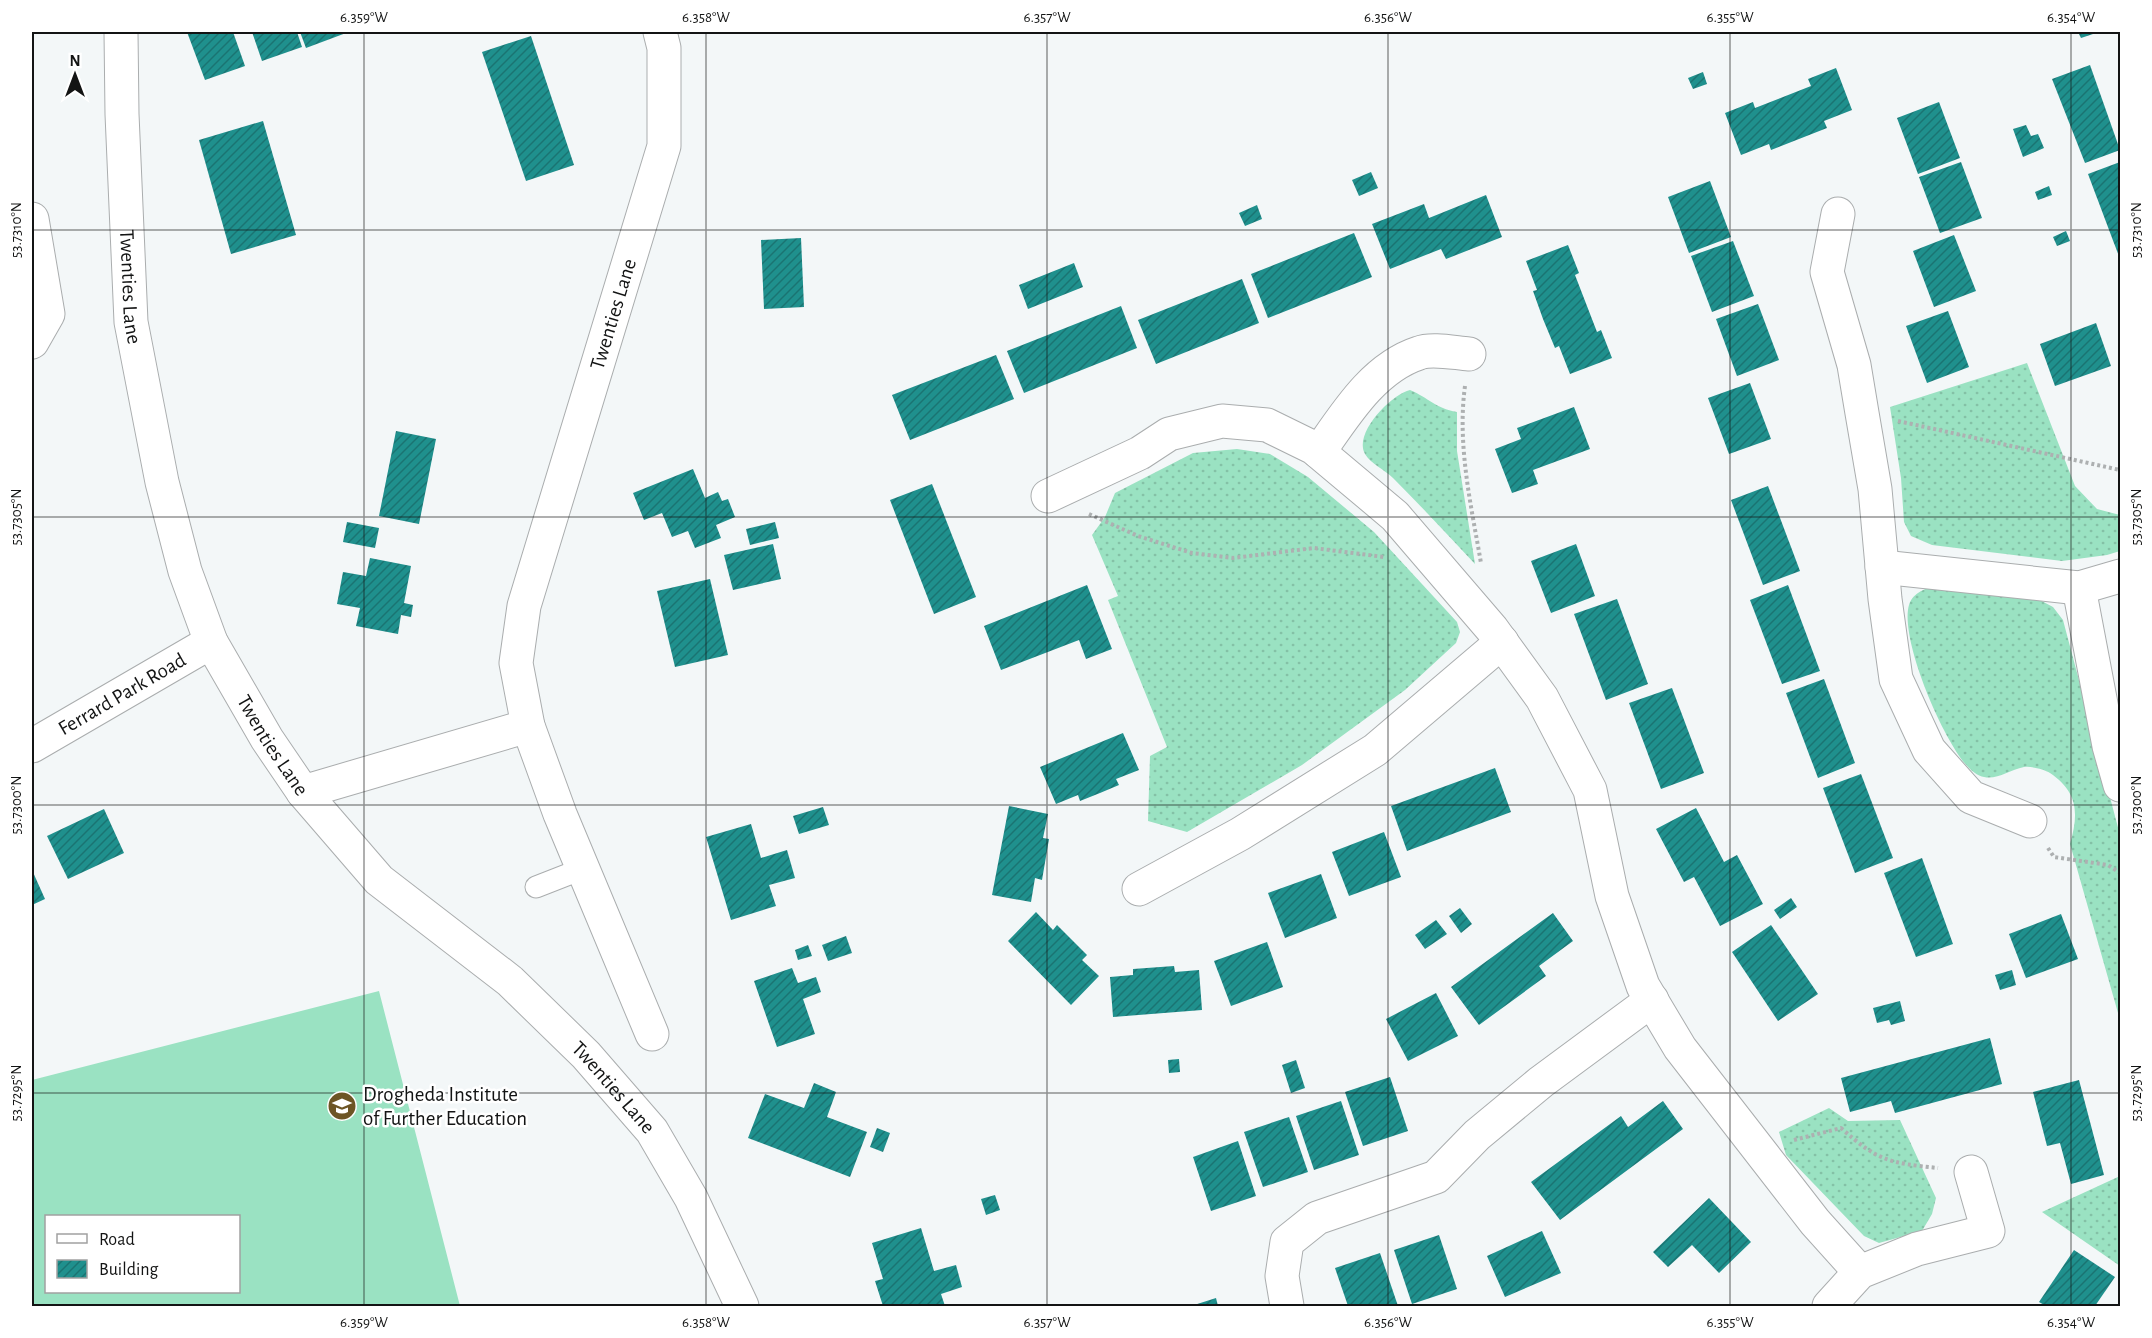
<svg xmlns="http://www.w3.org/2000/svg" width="2152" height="1338" viewBox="0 0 2152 1338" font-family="'Alegreya Sans',sans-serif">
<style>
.grass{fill:url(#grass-dots)}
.garden{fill:#9ae2c2;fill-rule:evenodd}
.building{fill:url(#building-hatch)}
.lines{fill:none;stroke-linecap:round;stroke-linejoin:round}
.lane-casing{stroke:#aaadae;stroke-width:23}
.street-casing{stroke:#aaadae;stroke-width:35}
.secondary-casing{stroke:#aaadae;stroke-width:35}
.path{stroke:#adb0b1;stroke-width:4;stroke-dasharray:3 3;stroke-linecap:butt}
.lane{stroke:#fff;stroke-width:21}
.street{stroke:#fff;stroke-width:33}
.secondary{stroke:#fff;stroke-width:33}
.ticks{fill:none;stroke:#131414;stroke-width:1.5;stroke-opacity:0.45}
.labels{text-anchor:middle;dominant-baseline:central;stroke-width:5;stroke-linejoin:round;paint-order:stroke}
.street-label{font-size:21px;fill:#131414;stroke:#fff}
.poi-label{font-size:21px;fill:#131414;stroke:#fff;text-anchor:start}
.neatline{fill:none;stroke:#131414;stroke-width:2}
.ticks-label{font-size:15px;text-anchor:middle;fill:#131414}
</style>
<defs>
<pattern id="grass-dots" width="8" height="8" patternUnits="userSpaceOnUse" patternTransform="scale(1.5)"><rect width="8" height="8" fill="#9ae2c2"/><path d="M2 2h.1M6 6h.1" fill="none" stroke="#84c1a6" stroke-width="1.8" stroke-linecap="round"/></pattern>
<pattern id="building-hatch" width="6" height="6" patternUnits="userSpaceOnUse" patternTransform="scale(1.5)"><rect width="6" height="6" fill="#1f908d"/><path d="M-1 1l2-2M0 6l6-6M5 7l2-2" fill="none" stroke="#1a7472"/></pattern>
</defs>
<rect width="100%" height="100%" fill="#f3f7f8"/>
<g class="grass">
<polygon points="2027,363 2075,486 2097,509 2120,515 2120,551 2107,555 2062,561 1932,545 1911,536 1904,522 1901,478 1890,407"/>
<path d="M1410,390C1429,398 1435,408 1457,412V451L1475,564C1448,535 1421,506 1393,478C1385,470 1370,463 1365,454C1353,433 1392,394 1410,390Z"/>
<polygon points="1237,449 1270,454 1308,477 1374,532 1457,622 1460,632 1456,643 1405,690 1302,765 1187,832 1148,821 1150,756 1167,747 1108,600 1118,596 1092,535 1105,517 1115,493 1193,453"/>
<path d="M1937,585L2036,598L2053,607L2063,620L2120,835V1020L2070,844C2079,813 2078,792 2050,773C2044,769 2031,766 2024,767C2004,771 1989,788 1969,768C1944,743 1899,639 1909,605C1913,592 1927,588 1937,585Z"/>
<polygon points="1829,1108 1848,1121 1900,1120 1936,1198 1932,1214 1922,1231 1879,1243 1864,1236 1786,1155 1779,1132"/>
<polygon points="2120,1176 2120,1266 2042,1212"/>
</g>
<path class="garden" d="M379,991L460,1306H32V1080ZM46,1216H238V1292H46Z"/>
<g class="building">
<polygon points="187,32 233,32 245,66 205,80"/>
<polygon points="252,32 297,32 302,47 262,61"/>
<polygon points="300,32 345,32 346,33 306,48"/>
<polygon points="2078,32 2099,32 2081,38"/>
<polygon points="531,36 574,165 526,181 482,52"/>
<polygon points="2090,65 2120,150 2085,163 2052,79"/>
<polygon points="1836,68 1852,110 1824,121 1827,128 1771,150 1769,144 1741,155 1725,113 1753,102 1755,108 1811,86 1808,79"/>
<polygon points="1703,72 1707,84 1693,89 1688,78"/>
<polygon points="1939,102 1960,158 1918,174 1897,118"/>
<polygon points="263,121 296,235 231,254 199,140"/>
<polygon points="2026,125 2031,136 2038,134 2044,148 2023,157 2013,129"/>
<polygon points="1961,162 1982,218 1940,233 1919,177"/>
<polygon points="2120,162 2120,259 2088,174"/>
<polygon points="1371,172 1378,188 1359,196 1352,180"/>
<polygon points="1710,181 1731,237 1689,253 1668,197"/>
<polygon points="2049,186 2052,195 2038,200 2035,192"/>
<polygon points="1486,195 1502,237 1446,259 1441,249 1390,269 1372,224 1424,204 1429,218"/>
<polygon points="1257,205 1262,219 1245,226 1239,213"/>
<polygon points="2066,231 2070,241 2057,246 2053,237"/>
<polygon points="1354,233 1372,277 1268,318 1251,274"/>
<polygon points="1954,235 1976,291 1934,307 1913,251"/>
<polygon points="801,238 804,307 764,309 761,240"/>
<polygon points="1733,241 1754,296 1712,312 1691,256"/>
<polygon points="1568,245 1579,273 1575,275 1597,332 1601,330 1612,358 1570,374 1559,346 1555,348 1543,319 1533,291 1537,290 1526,261"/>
<polygon points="1074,263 1083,287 1028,309 1019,285"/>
<polygon points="1242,279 1259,323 1156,364 1138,320"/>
<polygon points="1758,304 1779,360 1737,376 1716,319"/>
<polygon points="1121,306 1137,348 1024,393 1007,351"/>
<polygon points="1948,311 1969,367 1927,383 1906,326"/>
<polygon points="2096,323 2111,366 2055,386 2040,344"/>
<polygon points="996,355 1014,399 910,440 892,395"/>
<polygon points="1750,383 1771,439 1729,454 1708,398"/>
<polygon points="1574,407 1590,449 1533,470 1538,484 1512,493 1495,449 1521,439 1517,428"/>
<polygon points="396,431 436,439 419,524 379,516"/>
<polygon points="693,469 705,498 718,492 722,501 728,499 735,517 716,525 721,538 695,548 688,531 672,537 662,513 644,520 633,493"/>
<polygon points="932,484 976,597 934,614 890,500"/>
<polygon points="1768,486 1800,571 1763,585 1731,500"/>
<polygon points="347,522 379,528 375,548 343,542"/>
<polygon points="775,522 779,538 750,545 746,529"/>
<polygon points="773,544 781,579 733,590 724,555"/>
<polygon points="1576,544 1595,596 1551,613 1531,561"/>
<polygon points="370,558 411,566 404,603 413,605 411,617 401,615 398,634 356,626 360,608 337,604 343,572 366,576"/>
<polygon points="710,579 728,655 675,667 657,591"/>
<polygon points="1087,585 1112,649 1086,659 1079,640 1001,670 984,626"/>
<polygon points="1788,585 1820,671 1782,684 1750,600"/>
<polygon points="1617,599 1648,684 1606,700 1574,614"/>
<polygon points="1824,679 1855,763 1818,778 1786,693"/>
<polygon points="1672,688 1704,773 1661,789 1629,703"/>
<polygon points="1123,733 1139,770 1116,779 1119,785 1100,793 1080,801 1078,795 1056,804 1040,767"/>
<polygon points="1495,768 1511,812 1407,851 1391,806"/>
<polygon points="1861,774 1893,858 1855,873 1823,788"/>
<polygon points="1009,806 1048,814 1043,838 1049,839 1042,880 1035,878 1031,902 992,895"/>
<polygon points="823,807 829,825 799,834 793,816"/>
<polygon points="1696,808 1724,862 1737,855 1763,904 1720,926 1694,877 1684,882 1656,829"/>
<polygon points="104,809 124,853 68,879 47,836"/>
<polygon points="751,824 761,858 787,850 795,878 769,885 776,906 731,920 706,837"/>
<polygon points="1384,832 1401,877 1349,896 1332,852"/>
<polygon points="1922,858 1953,944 1916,957 1884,873"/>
<polygon points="32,870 45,899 32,905"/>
<polygon points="1321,874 1337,918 1285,938 1268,893"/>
<polygon points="1791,898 1797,907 1780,919 1774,910"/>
<polygon points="1460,908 1472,924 1461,933 1449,916"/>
<polygon points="1036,912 1053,930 1057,925 1087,955 1082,960 1099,976 1071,1005 1008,941"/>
<polygon points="1553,913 1573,941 1539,966 1546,976 1479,1025 1451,987"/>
<polygon points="2061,914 2078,959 2026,978 2009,934"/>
<polygon points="1436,920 1447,934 1425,949 1415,935"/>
<polygon points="1771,925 1818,994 1778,1021 1732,952"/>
<polygon points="846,936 852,953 828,961 822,945"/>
<polygon points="1267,942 1283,987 1231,1006 1214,961"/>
<polygon points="808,945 812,956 798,960 795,950"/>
<polygon points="1174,966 1175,972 1199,970 1202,1010 1113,1017 1110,977 1133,975 1133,969"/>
<polygon points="792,968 798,983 816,977 821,992 803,999 815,1034 777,1047 754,981"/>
<polygon points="2012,970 2016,985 2000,990 1995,975"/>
<polygon points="1436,993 1458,1036 1408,1061 1386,1019"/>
<polygon points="1900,1001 1905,1021 1891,1025 1889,1020 1877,1023 1873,1008"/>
<polygon points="1990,1038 2002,1084 1895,1113 1891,1101 1850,1112 1841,1078"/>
<polygon points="1179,1059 1180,1072 1169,1073 1168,1060"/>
<polygon points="1296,1060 1305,1088 1291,1093 1282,1065"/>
<polygon points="1390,1077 1408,1131 1363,1146 1345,1092"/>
<polygon points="2079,1080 2104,1175 2071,1184 2060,1143 2047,1146 2033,1092"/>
<polygon points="814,1083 836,1092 827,1117 867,1132 850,1177 748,1138 765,1094 804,1108"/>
<polygon points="1341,1101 1359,1155 1314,1170 1296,1116"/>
<polygon points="1663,1101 1683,1129 1560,1220 1531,1182 1621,1116 1628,1127"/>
<polygon points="1289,1117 1308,1172 1263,1187 1244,1132"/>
<polygon points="877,1128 890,1133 883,1152 870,1147"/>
<polygon points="1238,1141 1256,1196 1211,1211 1193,1157"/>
<polygon points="995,1195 1000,1210 986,1215 981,1199"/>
<polygon points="1709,1198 1751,1242 1719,1273 1692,1245 1668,1267 1653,1252"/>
<polygon points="921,1228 934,1271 956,1265 962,1287 941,1294 945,1306 883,1306 875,1281 883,1279 872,1243"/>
<polygon points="1542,1231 1561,1273 1505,1297 1487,1256"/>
<polygon points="1439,1235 1457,1289 1412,1304 1394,1250"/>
<polygon points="2074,1250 2115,1277 2095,1306 2046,1306 2039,1302"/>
<polygon points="1380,1253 1398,1306 1348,1306 1335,1268"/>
<polygon points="1216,1298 1218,1306 1225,1304 1226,1306 1191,1306"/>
</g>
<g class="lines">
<g class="lane-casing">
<polyline id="lane" points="536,887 582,869"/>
</g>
<g class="street-casing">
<g id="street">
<polyline points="1838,214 1827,272 1854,365 1862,413 1875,489 1885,599 1896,679 1929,750 1971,797 2030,821"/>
<polyline points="32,219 48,314 32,342"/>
<path d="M1319,452C1345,415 1373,368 1419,353C1432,348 1455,353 1469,354"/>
<polyline points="1048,496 1140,453 1169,434 1222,421 1267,425 1314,448 1395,516 1492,629 1542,698 1590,790 1612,896 1643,986 1680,1048 1815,1222 1860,1272"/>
<polyline points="1882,567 2079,588 2120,576"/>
<polyline points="2079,588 2109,746 2120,785"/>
<path id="s1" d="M32,746L211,642"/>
<polyline points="303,792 528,726"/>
<polyline points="1139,889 1240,834 1375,750 1502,642"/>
<path id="s2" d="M652,1034L560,814L528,726L516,663L524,606L664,146V48L660,32"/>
<polyline points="1287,1306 1282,1276 1287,1242 1317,1218 1436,1177 1477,1135 1541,1082 1652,1000"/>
<polyline points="1829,1306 1860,1272 1917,1249 1988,1231 1971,1172"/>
</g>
</g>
<g class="secondary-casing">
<g id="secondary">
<path id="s3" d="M121,32L122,114L131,322L162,482L185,571L211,642L267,739L303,792L379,880L510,981L586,1055L652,1131L691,1198L742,1306"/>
</g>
</g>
<g class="path">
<path d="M1465,386C1457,445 1471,505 1481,563"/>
<polyline points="1898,421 2120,470"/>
<polyline points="1089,514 1138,536 1192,553 1233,558 1314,548 1384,557"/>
<polyline points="2048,848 2054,857 2108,865 2120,873"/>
<path d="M1794,1140L1841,1128C1878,1161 1889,1163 1938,1168"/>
</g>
<use href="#lane" class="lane"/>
<use href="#street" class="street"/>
<use href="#secondary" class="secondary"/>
</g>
<path class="ticks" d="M364,32V1306M706,32V1306M1047,32V1306M1388,32V1306M1730,32V1306M2071,32V1306M32,230H2120M32,517H2120M32,805H2120M32,1093H2120"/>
<defs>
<g id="university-disc" transform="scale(1.5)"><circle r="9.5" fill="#6d5525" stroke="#fff"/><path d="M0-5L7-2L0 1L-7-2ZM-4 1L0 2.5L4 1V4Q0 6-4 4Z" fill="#fff"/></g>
</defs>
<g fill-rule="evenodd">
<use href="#university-disc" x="342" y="1106"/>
</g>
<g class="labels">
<g class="street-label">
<text stroke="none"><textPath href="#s3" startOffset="255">Twenties Lane</textPath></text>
<text stroke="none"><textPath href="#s2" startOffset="759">Twenties Lane</textPath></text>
<text stroke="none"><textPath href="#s1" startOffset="104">Ferrard Park Road</textPath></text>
<text stroke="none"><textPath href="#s3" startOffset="741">Twenties Lane</textPath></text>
<text stroke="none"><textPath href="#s3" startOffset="1227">Twenties Lane</textPath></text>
</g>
<g class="poi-label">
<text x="363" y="1094">Drogheda Institute<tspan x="363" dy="24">of Further Education</tspan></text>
</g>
</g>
<rect width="2152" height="1338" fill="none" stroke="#ffffff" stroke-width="66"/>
<rect x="45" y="1215" width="195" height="78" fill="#ffffff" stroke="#a1a1a1" stroke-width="1.5"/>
<rect x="57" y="1234" width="30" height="9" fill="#ffffff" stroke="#a1a1a1" stroke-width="1.5"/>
<text x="99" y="1245" font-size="18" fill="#131414">Road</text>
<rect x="57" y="1260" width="30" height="18" fill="url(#building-hatch)" stroke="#a1a1a1" stroke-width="1.5"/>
<text x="99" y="1275" font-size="18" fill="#131414">Building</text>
<g transform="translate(75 75)" stroke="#ffffff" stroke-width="4.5" paint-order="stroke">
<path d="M0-4.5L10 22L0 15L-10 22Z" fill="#131414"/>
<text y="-9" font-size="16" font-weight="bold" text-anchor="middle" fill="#131414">N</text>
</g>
<rect x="33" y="33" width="2086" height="1272" class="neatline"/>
<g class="ticks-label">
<text x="364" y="22">6.359°W</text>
<text x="706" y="22">6.358°W</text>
<text x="1047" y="22">6.357°W</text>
<text x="1388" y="22">6.356°W</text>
<text x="1730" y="22">6.355°W</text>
<text x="2071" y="22">6.354°W</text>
<text transform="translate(16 230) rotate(-90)" y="5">53.7310°N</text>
<text transform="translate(2136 230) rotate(-90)" y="5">53.7310°N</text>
<text transform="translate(16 517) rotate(-90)" y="5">53.7305°N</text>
<text transform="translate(2136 517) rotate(-90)" y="5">53.7305°N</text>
<text transform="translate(16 805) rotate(-90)" y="5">53.7300°N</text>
<text transform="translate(2136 805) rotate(-90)" y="5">53.7300°N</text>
<text transform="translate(16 1093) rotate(-90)" y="5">53.7295°N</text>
<text transform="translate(2136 1093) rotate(-90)" y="5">53.7295°N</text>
<text x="364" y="1327">6.359°W</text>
<text x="706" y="1327">6.358°W</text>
<text x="1047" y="1327">6.357°W</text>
<text x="1388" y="1327">6.356°W</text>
<text x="1730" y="1327">6.355°W</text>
<text x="2071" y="1327">6.354°W</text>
</g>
</svg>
